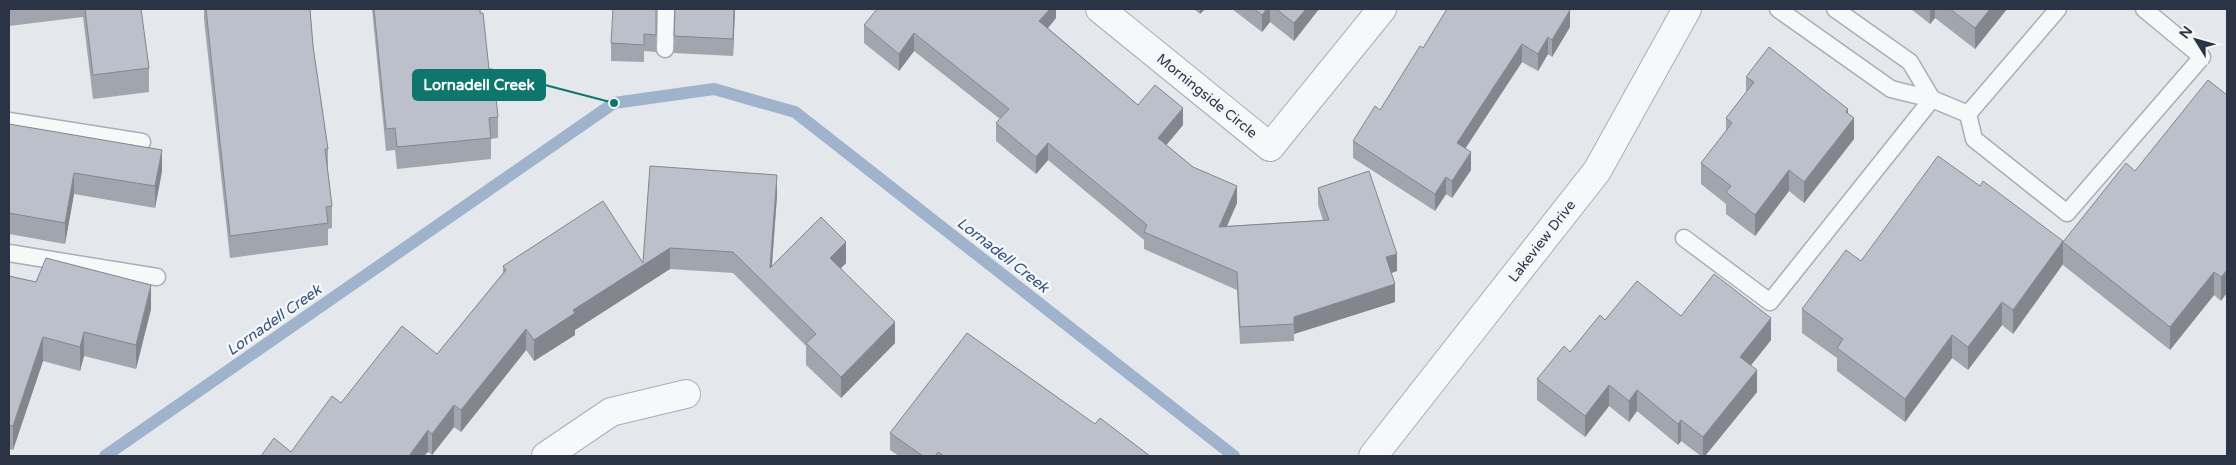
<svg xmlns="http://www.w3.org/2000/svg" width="2236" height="465" viewBox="0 0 2236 465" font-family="'Varela Round',sans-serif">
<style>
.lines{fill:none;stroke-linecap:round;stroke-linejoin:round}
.stream{stroke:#9fb4cc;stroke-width:12}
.lane-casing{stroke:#a9aeb7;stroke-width:19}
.street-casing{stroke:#a9aeb7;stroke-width:30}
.lane{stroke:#f7f8fa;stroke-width:16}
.street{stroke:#f7f8fa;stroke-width:28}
.wall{fill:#a1a5ae}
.shaded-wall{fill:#83868d}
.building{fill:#bbc0ca;stroke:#83868d}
.labels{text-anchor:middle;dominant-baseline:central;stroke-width:5;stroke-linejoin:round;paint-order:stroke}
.street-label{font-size:14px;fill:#2b3445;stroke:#f4f6f9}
.water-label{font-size:15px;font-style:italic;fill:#34527a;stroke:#f4f6f9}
.leader{fill:none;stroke:#0f766e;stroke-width:2}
.callout-dot{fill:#0f766e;stroke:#f4f6f9;stroke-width:2}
.callout{fill:#0f766e;stroke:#0f766e;stroke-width:2}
.callout-label{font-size:15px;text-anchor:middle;font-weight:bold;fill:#fff}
</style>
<rect width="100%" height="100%" fill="#e4e7ec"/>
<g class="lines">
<polyline class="stream" points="105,456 614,103 714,89 795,112 1234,456"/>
<g class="lane-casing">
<g id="lane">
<polyline points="1778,9 1891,89 1932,99 1968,114"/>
<polyline points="1835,9 1910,62 1932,99"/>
<polyline points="665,49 666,9"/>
<polyline points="1968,114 1974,139 2067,213 2202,57 2144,9"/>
<polyline points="1968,114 2058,9"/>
<polyline points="9,121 142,142"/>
<polyline points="1684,238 1770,302 1932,99"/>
<polyline points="9,253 157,277"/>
</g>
</g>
<g class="street-casing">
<g id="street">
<polyline points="1100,9 1270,147 1382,9"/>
<polyline points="546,456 611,412 686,394"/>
<polyline points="1373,456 1597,171 1687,9"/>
</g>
</g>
<use href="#lane" class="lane"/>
<use href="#street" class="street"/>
</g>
<g class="wall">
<polygon points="9,9 141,9 149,68 149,92 93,99 83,17 9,26"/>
<polygon points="204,9 310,9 313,46 328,149 328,171 332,206 332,228 328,229 328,245 230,258 204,19"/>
<polygon points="372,9 480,9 489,69 498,117 498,138 491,139 491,159 397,169 395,150 386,151"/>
<polygon points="656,9 656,52 644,51 644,62 611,61 611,43"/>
<polygon points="675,9 735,9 733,56 674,53"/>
<polygon points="1056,9 1056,18 1048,28 1138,105 1183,125 1166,145 1237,203 1227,226 1323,220 1318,205 1318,188 1397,271 1391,273 1395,302 1294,334 1294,341 1240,344 1237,290 1144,249 1144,240 1048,160 1036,174 996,141 996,123 1000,119 914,51 899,71 864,43 864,25"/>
<polygon points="1194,9 1205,9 1200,14"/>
<polygon points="1232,9 1319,9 1294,41 1270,22 1262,32"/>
<polygon points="1911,9 2007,9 1975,49 1935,18 1930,24"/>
<polygon points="1570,27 1552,57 1548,54 1538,71 1522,62 1465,149 1471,170 1452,198 1446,194 1435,211 1353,158 1353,141 1380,110 1423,48"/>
<polygon points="1746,77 1848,114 1854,139 1804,203 1789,191 1755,236 1726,214 1726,204 1701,184 1701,163 1726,131 1726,118 1746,92"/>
<polygon points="2227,95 2221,301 2214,295 2170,350 2063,265 2063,264 2013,334 2002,325 1968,370 1952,358 1905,422 1837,371 1837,358 1802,333 1802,309 1861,261 1980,186 2063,242 2135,171"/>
<polygon points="9,124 162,171 155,208 74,194 65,244 9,234"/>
<polygon points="650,166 777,196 772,266 846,263 841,268 895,343 841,398 806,365 806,346 733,273 670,269 575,330 575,335 534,361 526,350 461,432 454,427 432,455 428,452 291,452 341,403 437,354 503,273 503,266 643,263"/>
<polygon points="9,276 151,309 136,369 84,356 80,371 43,361 13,450 9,449"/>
<polygon points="1681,316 1771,340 1751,365 1757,392 1705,456 1701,456 1681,441 1678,445 1637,411 1629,422 1609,406 1585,437 1537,400 1537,379 1570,352 1605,320"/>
<polygon points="1095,424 1150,456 899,456 890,450 890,433"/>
</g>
<g class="shaded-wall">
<polygon points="734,9 735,9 733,56 733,39"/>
<polygon points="1050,9 1056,9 1056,18 1039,39 1039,21"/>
<polygon points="1200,9 1205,9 1200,14"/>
<polygon points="1267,9 1270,9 1270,22 1262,32 1262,15"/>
<polygon points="1306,9 1319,9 1294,41 1294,23"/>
<polygon points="1930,9 1935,9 1935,18 1930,24"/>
<polygon points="1990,9 2007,9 1975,49 1975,28"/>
<polygon points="1570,10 1570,27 1552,57 1552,40"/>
<polygon points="914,33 914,51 899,71 899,54"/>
<polygon points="1548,37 1548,54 1538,71 1538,54"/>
<polygon points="1522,44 1522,62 1457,161 1457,143"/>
<polygon points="1183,108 1183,125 1158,155 1158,138"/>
<polygon points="1848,109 1848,125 1854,118 1854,139 1804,203 1804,182"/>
<polygon points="1048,143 1048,160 1036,174 1036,157"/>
<polygon points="162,150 162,171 155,208 155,186"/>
<polygon points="1471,152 1471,170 1452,198 1452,181"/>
<polygon points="1789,170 1789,191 1755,236 1755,215"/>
<polygon points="74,173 74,194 65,244 65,223"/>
<polygon points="777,175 777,196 770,289 770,268"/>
<polygon points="1446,177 1446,194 1435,211 1435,194"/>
<polygon points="1237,186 1237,203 1219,244 1219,227"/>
<polygon points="2063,241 2063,264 2013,334 2013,310"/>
<polygon points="846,242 846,263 830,279 830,258"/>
<polygon points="670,248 670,269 575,330 575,335 534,361 534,340 573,310"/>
<polygon points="1397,254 1397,271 1386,275 1386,257"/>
<polygon points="2227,270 2227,293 2221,301 2221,277"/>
<polygon points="2214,272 2214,295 2170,350 2170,327"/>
<polygon points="1395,284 1395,302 1294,334 1294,317"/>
<polygon points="151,285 151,309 136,369 136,345"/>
<polygon points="2002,302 2002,325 1968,370 1968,347"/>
<polygon points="1771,318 1771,340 1740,379 1740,357"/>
<polygon points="895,322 895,343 841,398 841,377"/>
<polygon points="526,329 526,350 461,432 461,410"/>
<polygon points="84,332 84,356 80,371 80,347"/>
<polygon points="1952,335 1952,358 1905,422 1905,399"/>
<polygon points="43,337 43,361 13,450 13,426"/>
<polygon points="1757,370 1757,392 1705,456 1703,456 1703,437"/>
<polygon points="1609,385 1609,406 1585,437 1585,416"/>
<polygon points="1637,390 1637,411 1629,422 1629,401"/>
<polygon points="454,405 454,427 432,455 432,434"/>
<polygon points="1681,420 1681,441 1678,445 1678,424"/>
<polygon points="428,430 428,452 424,456 409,456"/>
</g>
<g class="building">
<polygon points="85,9 141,9 149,68 93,75"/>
<polygon points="206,9 310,9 313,46 328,149 325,149 332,206 326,207 328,223 230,236"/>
<polygon points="374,9 480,9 480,13 483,13 489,69 493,69 498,117 489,118 491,138 397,147 395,128 386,129"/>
<polygon points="613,9 656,9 656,35 644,34 644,45 611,43"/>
<polygon points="675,9 734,9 733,39 674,36"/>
<polygon points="877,9 1050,9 1039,21 1138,105 1155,85 1183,108 1158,138 1193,167 1237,186 1219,227 1329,220 1318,188 1369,171 1397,254 1386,257 1395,284 1294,317 1294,324 1240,327 1237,272 1144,232 1147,225 1048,143 1036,157 996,123 1009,109 914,33 899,54 864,25"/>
<polygon points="1254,9 1267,9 1262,15"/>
<polygon points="1276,9 1306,9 1294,23"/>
<polygon points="1447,9 1568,9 1570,10 1552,40 1548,37 1538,54 1522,44 1457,143 1471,152 1452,181 1446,177 1435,194 1353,141 1375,106 1380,110 1420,46 1423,48"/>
<polygon points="1950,9 1990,9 1975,28"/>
<polygon points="1769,47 1848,109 1846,112 1854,118 1804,182 1789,170 1755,215 1726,192 1731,186 1701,163 1732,123 1726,118 1754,82 1746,77"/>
<polygon points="2208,80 2227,95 2227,270 2221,277 2214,272 2170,327 2063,242 2126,163 2135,171"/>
<polygon points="9,124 162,150 155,186 74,173 65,223 9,213"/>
<polygon points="1938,156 1980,186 1983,181 2063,241 2013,310 2002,302 1968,347 1952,335 1905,399 1837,348 1843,339 1802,309 1846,250 1861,261"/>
<polygon points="650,166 777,175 770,268 821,217 846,242 830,258 895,322 841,377 806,343 816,334 733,252 670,248 573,310 575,313 534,340 526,329 461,410 454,405 432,434 428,430 409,456 261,456 274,438 291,452 332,396 341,403 402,326 437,354 506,270 503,266 603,201 643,263"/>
<polygon points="46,258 151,285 136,345 84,332 80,347 43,337 13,426 9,425 9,276 36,282"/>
<polygon points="1714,274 1771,318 1740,357 1757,370 1703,437 1681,420 1678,424 1637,390 1629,401 1609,385 1585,416 1537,379 1564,346 1570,352 1600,315 1605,320 1637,281 1681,316"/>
<polygon points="967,333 1095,424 1100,418 1150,456 944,456 938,452 935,456 923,456 890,433"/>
</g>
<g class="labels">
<g class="street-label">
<text transform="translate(1207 96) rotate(39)">Morningside Circle</text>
<text transform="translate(1542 241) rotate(-52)">Lakeview Drive</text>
</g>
<g class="water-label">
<text transform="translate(1003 255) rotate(38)">Lornadell Creek</text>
<text transform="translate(274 320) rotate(-35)">Lornadell Creek</text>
</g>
</g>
<path class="leader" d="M614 103L545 85"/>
<circle class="callout-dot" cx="614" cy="103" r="5"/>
<rect class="callout" x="413" y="70" width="132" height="30" rx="5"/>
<g class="callout-label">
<text x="479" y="90">Lornadell Creek</text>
</g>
<rect width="2236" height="465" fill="none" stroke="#2b3445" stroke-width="20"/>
<g transform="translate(2196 40) rotate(307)" stroke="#f4f6f9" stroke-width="4" paint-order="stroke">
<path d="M0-4L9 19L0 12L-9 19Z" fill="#2b3445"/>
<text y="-8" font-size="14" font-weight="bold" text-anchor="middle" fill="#2b3445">N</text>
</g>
</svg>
